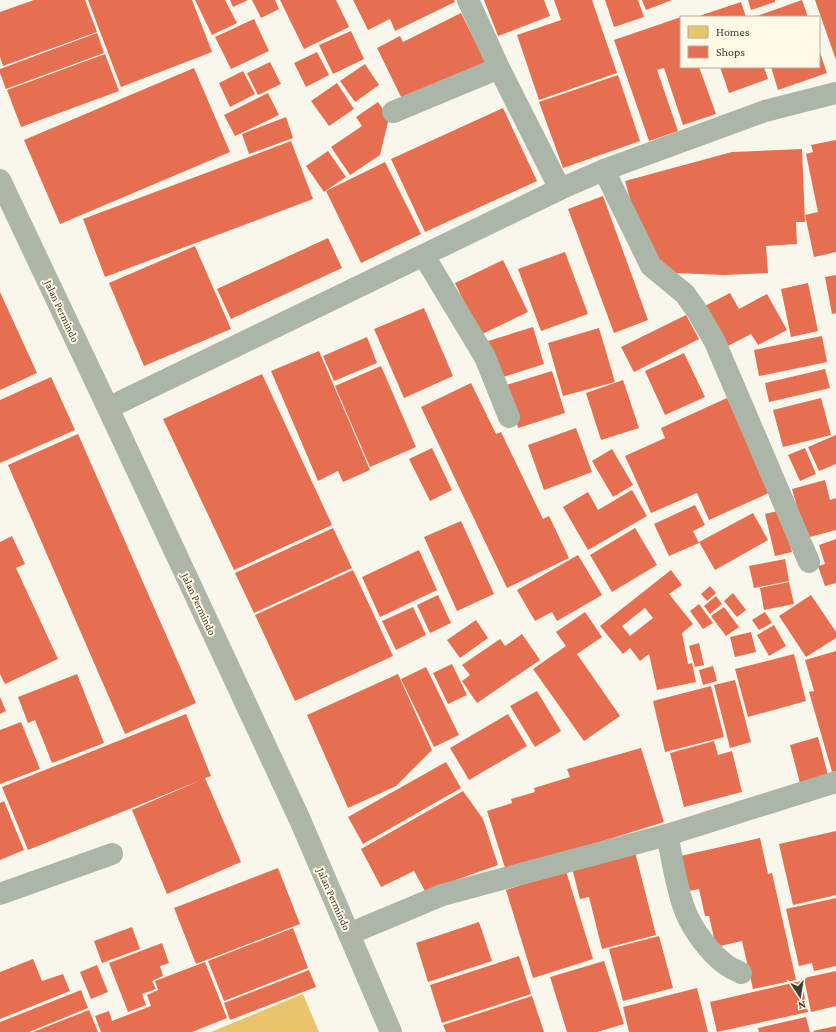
<svg xmlns="http://www.w3.org/2000/svg" width="836" height="1032" viewBox="0 0 836 1032" font-family="'Crimson Pro',serif">
<style>
.homes{fill:#e9c46a}
.shops{fill:#e76f51;fill-rule:evenodd}
.lines{fill:none;stroke-linecap:round;stroke-linejoin:round}
.minor{stroke:#abb5a8;stroke-width:22}
.major{stroke:#aeb6a8;stroke-width:22}
.labels{text-anchor:middle;dominant-baseline:central;stroke-width:4;stroke-linejoin:round;paint-order:stroke}
.street-label{font-size:11px;fill:#3f3c33;stroke:#fff9e6}
</style>
<rect width="100%" height="100%" fill="#f9f6ec"/>
<polygon class="homes" points="303,994 319,1032 211,1032"/>
<g class="shops">
<polygon points="34,0 85,0 97,32 3,66 0,57 0,12"/>
<polygon points="88,0 192,0 212,52 121,87"/>
<polygon points="195,0 225,0 237,23 212,35"/>
<polygon points="230,0 248,0 233,7"/>
<polygon points="252,0 275,0 279,9 261,18"/>
<polygon points="280,0 336,0 349,27 304,49"/>
<polygon points="353,0 454,0 455,2 395,31 390,19 368,30"/>
<polygon points="484,0 544,0 550,16 498,36"/>
<polygon points="554,0 592,0 617,73 539,100 517,35 561,20"/>
<polygon points="605,0 638,0 644,17 614,27"/>
<polygon points="642,0 672,0 646,10"/>
<polygon points="748,0 775,0 775,2 751,10"/>
<polygon points="802,0 808,17 754,17"/>
<polygon points="815,0 836,0 836,60"/>
<polygon points="741,2 746,17 697,17 702,15"/>
<polygon points="461,13 486,63 404,103 377,48 400,36 403,42"/>
<polygon points="681,17 681,67 699,67 716,114 683,125 664,68 657,70 678,131 649,141 614,40"/>
<polygon points="254,19 269,51 231,69 215,37"/>
<polygon points="351,31 364,59 333,74 319,45"/>
<polygon points="97,33 104,53 6,89 0,73 0,69"/>
<polygon points="819,50 827,73 778,90 771,67 819,67"/>
<polygon points="317,52 329,75 306,87 294,63"/>
<polygon points="105,54 119,91 21,127 7,90"/>
<polygon points="270,62 281,84 258,95 247,73"/>
<polygon points="365,64 379,85 355,102 340,81"/>
<polygon points="720,67 764,67 768,79 729,93"/>
<polygon points="194,68 230,152 60,224 24,140"/>
<polygon points="243,71 255,94 230,107 219,83"/>
<polygon points="618,75 640,141 563,168 539,102"/>
<polygon points="337,83 354,109 329,126 311,101"/>
<polygon points="268,93 279,115 235,136 224,115"/>
<polygon points="378,102 389,118 380,155 350,175 331,147 362,126 356,117"/>
<polygon points="503,108 537,181 425,232 391,159"/>
<polygon points="286,117 293,138 249,154 242,134"/>
<polygon points="836,140 836,252 814,257 805,215 818,212 806,154 813,152 811,145"/>
<polygon points="291,141 313,199 105,277 83,219"/>
<polygon points="802,149 805,222 796,222 797,244 766,246 768,273 724,275 676,273 656,265 640,235 625,181 732,152"/>
<polygon points="328,151 346,177 324,192 306,166"/>
<polygon points="385,162 421,234 361,263 326,191"/>
<polygon points="603,196 648,320 614,333 568,209"/>
<polygon points="328,238 342,268 231,319 217,289"/>
<polygon points="195,246 231,329 144,366 109,283"/>
<polygon points="565,252 588,314 541,331 518,269"/>
<polygon points="503,260 528,312 480,335 455,283"/>
<polygon points="836,275 836,313 832,314 825,277"/>
<polygon points="808,283 818,331 791,337 781,289"/>
<polygon points="0,292 37,373 0,390"/>
<polygon points="730,293 739,309 767,294 787,330 758,345 751,334 722,349 701,308"/>
<polygon points="424,308 453,376 404,398 374,329"/>
<polygon points="686,315 699,339 634,372 621,347"/>
<polygon points="533,327 544,364 500,378 488,341"/>
<polygon points="599,328 615,382 563,396 548,343"/>
<polygon points="822,336 827,362 759,376 754,350"/>
<polygon points="367,337 377,363 334,381 323,356"/>
<polygon points="319,351 370,470 343,482 338,471 318,481 271,371"/>
<polygon points="684,353 705,397 665,415 645,371"/>
<polygon points="381,366 416,447 370,467 335,386"/>
<polygon points="825,369 830,388 769,402 765,383"/>
<polygon points="552,371 565,413 518,428 506,385"/>
<polygon points="262,374 332,525 234,570 163,419"/>
<polygon points="51,377 75,430 0,463 0,400"/>
<polygon points="623,380 639,428 601,440 586,393"/>
<polygon points="471,383 496,434 501,432 543,519 549,516 569,558 507,588 421,407"/>
<polygon points="727,398 771,492 709,520 697,493 651,513 625,456 665,438 661,428"/>
<polygon points="821,398 831,435 783,447 773,410"/>
<polygon points="576,428 592,472 544,490 528,445"/>
<polygon points="78,434 196,703 125,734 8,465"/>
<polygon points="836,435 836,464 819,471 808,447"/>
<polygon points="432,448 452,490 430,501 409,459"/>
<polygon points="805,448 816,474 800,481 788,455"/>
<polygon points="612,449 633,485 613,497 592,461"/>
<polygon points="825,480 830,500 836,498 836,530 806,538 792,489"/>
<polygon points="632,490 647,516 588,550 563,507 588,492 598,510"/>
<polygon points="695,505 705,525 693,531 699,543 669,556 654,524"/>
<polygon points="782,510 792,552 775,556 765,514"/>
<polygon points="753,513 768,540 715,570 699,542"/>
<polygon points="461,521 494,594 457,611 424,537"/>
<polygon points="333,528 352,568 254,613 235,573"/>
<polygon points="635,528 657,565 612,592 590,555"/>
<polygon points="12,536 25,564 16,568 58,659 5,684 0,674 0,542"/>
<polygon points="836,539 836,583 825,586 818,566 825,564 819,545"/>
<polygon points="419,550 437,590 380,617 362,577"/>
<polygon points="578,555 602,595 557,621 552,612 535,621 517,590"/>
<polygon points="785,559 789,581 754,588 749,566"/>
<polygon points="353,570 393,656 295,701 255,615"/>
<path d="M671,570L682,585L669,594L693,624L682,633L688,664L692,663L696,682L657,690L649,654L640,661L630,648L623,654L600,626ZM645,608L653,618L630,636L622,626Z"/>
<polygon points="789,582 794,604 764,610 760,588"/>
<polygon points="710,586 716,593 707,601 701,594"/>
<polygon points="733,593 746,610 737,617 724,601"/>
<polygon points="438,595 451,623 430,633 417,605"/>
<polygon points="811,595 836,632 836,638 806,657 779,616"/>
<polygon points="716,596 722,604 710,614 704,606"/>
<polygon points="699,604 713,623 703,629 690,611"/>
<polygon points="413,607 426,635 396,650 382,621"/>
<polygon points="724,607 739,627 726,636 711,616"/>
<polygon points="585,612 602,637 577,654 620,716 584,741 533,669 566,646 556,632"/>
<polygon points="765,612 772,623 759,630 752,620"/>
<polygon points="476,620 488,638 460,658 447,640"/>
<polygon points="774,625 786,646 769,656 757,635"/>
<polygon points="751,632 756,652 735,657 730,637"/>
<polygon points="522,634 540,660 477,703 462,681 470,675 462,665 500,639 505,646"/>
<polygon points="699,643 704,665 695,667 689,646"/>
<polygon points="836,651 836,771 832,772 809,692 814,691 805,660"/>
<polygon points="794,654 806,701 748,717 735,669"/>
<polygon points="452,664 467,695 448,704 433,673"/>
<polygon points="713,666 717,681 703,685 699,670"/>
<polygon points="426,667 459,735 434,747 401,679"/>
<polygon points="77,674 104,743 52,763 35,720 28,723 18,697"/>
<polygon points="398,674 432,750 396,786 348,808 307,715"/>
<polygon points="735,680 751,742 730,748 714,685"/>
<polygon points="711,686 724,737 665,752 653,701"/>
<polygon points="537,691 561,731 535,747 510,706"/>
<polygon points="0,697 6,711 0,714"/>
<polygon points="186,714 211,776 205,778 241,862 167,894 132,810 201,780 28,850 2,787"/>
<polygon points="508,714 527,746 469,780 450,748"/>
<polygon points="21,722 40,769 0,784 0,730"/>
<polygon points="818,737 828,775 800,783 790,745"/>
<polygon points="714,741 718,755 732,751 742,792 684,807 670,753"/>
<polygon points="641,748 664,822 506,871 487,811 512,803 511,799 535,792 534,788 570,777 567,769"/>
<polygon points="446,762 461,788 363,844 348,817"/>
<polygon points="463,791 483,819 498,865 425,891 414,871 381,887 361,849"/>
<polygon points="4,801 24,850 0,860 0,803"/>
<polygon points="836,831 836,895 793,905 779,844"/>
<polygon points="760,838 768,874 772,873 796,980 753,989 742,941 716,947 709,916 705,916 699,889 684,892 676,857"/>
<polygon points="635,852 656,935 602,949 589,897 580,899 572,868"/>
<polygon points="278,868 300,924 196,964 174,908"/>
<polygon points="566,871 593,959 533,978 506,890"/>
<polygon points="836,898 836,966 814,971 812,963 799,966 786,909"/>
<polygon points="479,922 492,961 428,982 416,943"/>
<polygon points="132,927 140,949 102,963 94,941"/>
<polygon points="293,928 308,968 224,1001 208,961"/>
<polygon points="659,936 673,988 623,1001 609,949"/>
<polygon points="162,943 169,963 160,966 163,976 152,981 156,989 142,994 146,1005 128,1012 109,963"/>
<polygon points="519,956 531,994 442,1023 430,985"/>
<polygon points="33,959 42,981 63,974 70,991 0,1019 0,972"/>
<polygon points="604,961 624,1024 597,1032 567,1032 550,977"/>
<polygon points="205,962 227,1018 192,1032 101,1032 95,1016 109,1011 112,1021 151,1006 147,995 158,990 155,981"/>
<polygon points="97,965 108,992 91,999 80,972"/>
<polygon points="309,970 316,987 230,1020 224,1003"/>
<polygon points="836,971 836,1006 811,1012 804,978"/>
<polygon points="801,981 808,1012 717,1032 710,1002"/>
<polygon points="697,988 708,1032 629,1032 623,1007"/>
<polygon points="81,990 88,1008 29,1032 0,1032 0,1022"/>
<polygon points="532,996 544,1032 446,1032 443,1025"/>
<polygon points="89,1010 98,1032 33,1032"/>
<polygon points="806,1017 810,1032 759,1032 758,1028"/>
<polygon points="836,1026 836,1032 814,1032 813,1031"/>
</g>
<g class="lines">
<g class="minor">
<polyline points="468,0 499,68 560,189"/>
<polyline points="393,112 499,68"/>
<polyline points="604,170 651,266 685,294 699,314 715,342 809,562"/>
<polyline points="424,256 485,357 509,417"/>
<polyline points="108,408 560,189 604,170 765,111 836,93"/>
<path d="M667,835C673,861 676,889 686,913C693,930 710,953 725,964C730,968 736,970 741,973"/>
<polyline points="0,894 112,854"/>
<polyline points="349,934 442,895 667,835 836,782"/>
</g>
<polyline class="major" points="0,180 108,408 300,820 391,1032"/>
</g>
<g class="labels">
<g class="street-label">
<text transform="translate(62 311) rotate(65)">Jalan Permindo</text>
<text transform="translate(199 604) rotate(65)">Jalan Permindo</text>
<text transform="translate(334 899) rotate(66)">Jalan Permindo</text>
</g>
</g>
<rect x="680" y="16" width="140" height="52" fill="#fff9e6" stroke="#b2ad9e"/>
<rect x="688" y="26" width="20" height="12" fill="#e9c46a" stroke="#b2ad9e"/>
<text x="716" y="36" font-size="12" fill="#3f3c33">Homes</text>
<rect x="688" y="46" width="20" height="12" fill="#e76f51" stroke="#b2ad9e"/>
<text x="716" y="56" font-size="12" fill="#3f3c33">Shops</text>
<g transform="translate(800 996) rotate(168)" stroke="#fff9e6" stroke-width="3" paint-order="stroke">
<path d="M0-3L7 15L0 10L-7 15Z" fill="#3f3c33"/>
<text y="-6" font-size="11" font-weight="bold" text-anchor="middle" fill="#3f3c33">N</text>
</g>
</svg>
